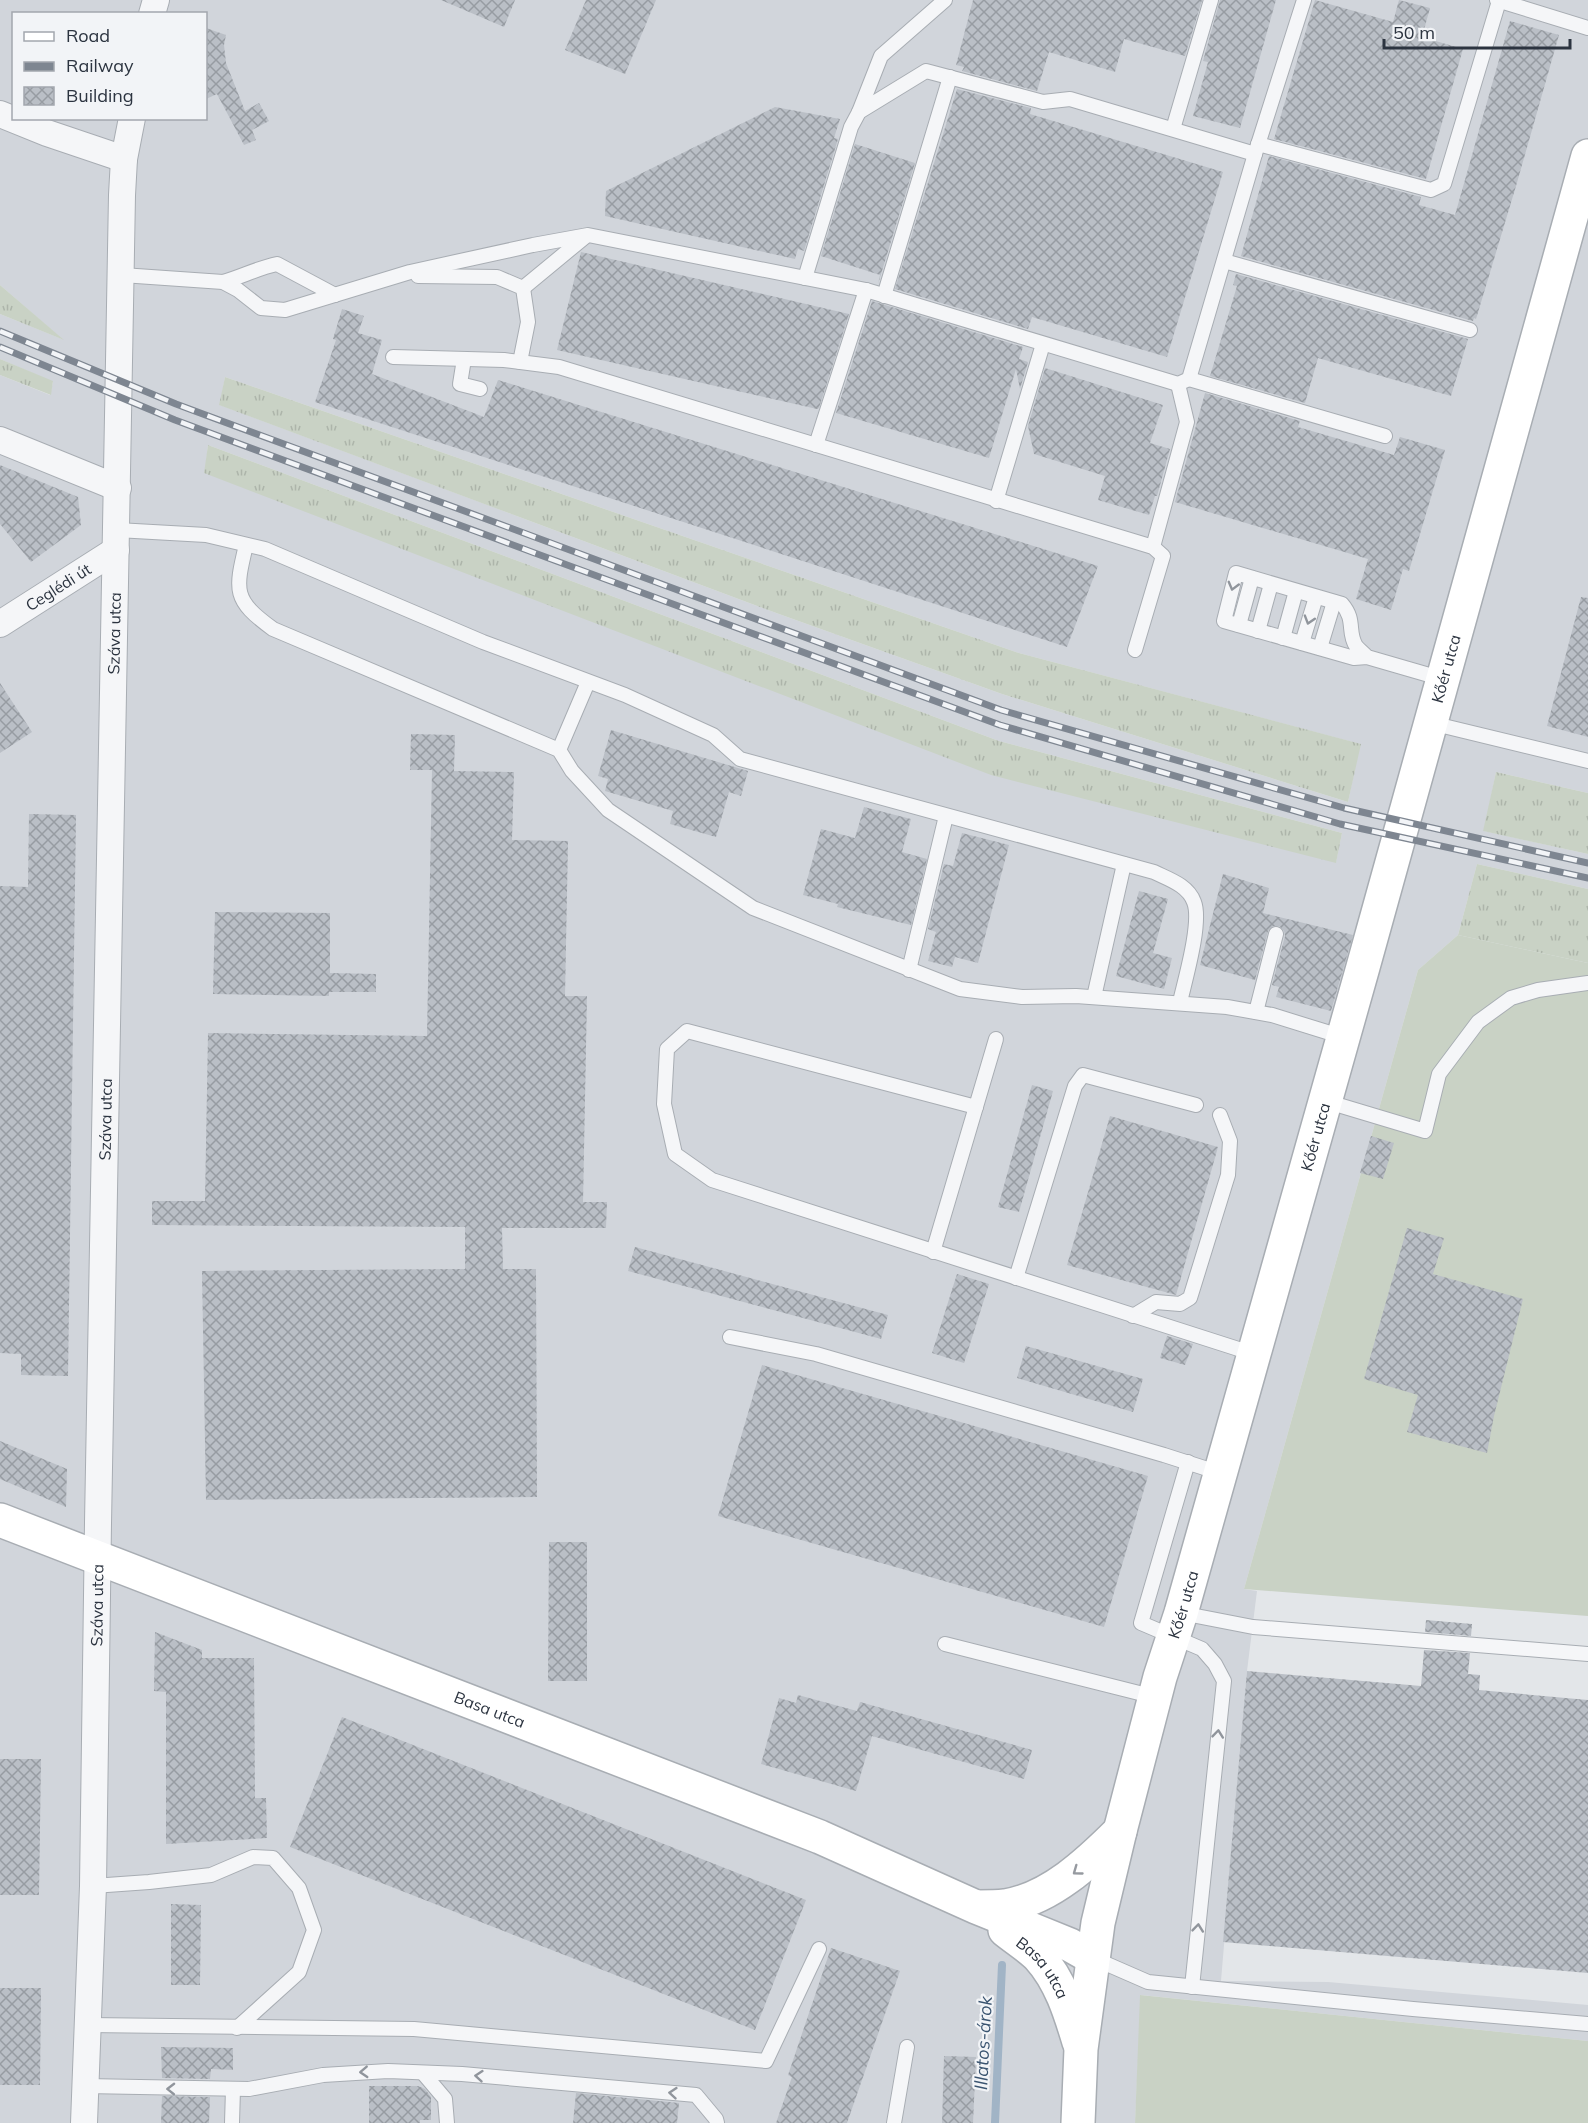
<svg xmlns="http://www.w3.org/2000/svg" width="1588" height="2123" viewBox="0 0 1588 2123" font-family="Mulish,sans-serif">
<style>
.built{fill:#d1d5db;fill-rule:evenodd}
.grass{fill:url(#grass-tufts)}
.pitch{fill:#c9d2c5}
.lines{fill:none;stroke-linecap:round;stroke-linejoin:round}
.stream{stroke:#a1b4c6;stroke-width:8}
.building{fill:url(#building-cross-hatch)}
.lane-casing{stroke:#a8adb3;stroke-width:16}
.street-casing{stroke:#a8adb3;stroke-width:28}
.secondary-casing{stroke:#a8adb3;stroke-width:36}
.lane{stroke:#f5f6f8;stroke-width:14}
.street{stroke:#f5f6f8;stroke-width:26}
.secondary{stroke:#fff;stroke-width:33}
.rail-casing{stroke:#7e8691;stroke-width:7}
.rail{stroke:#f2f4f7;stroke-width:4.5;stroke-dasharray:14;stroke-linecap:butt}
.oneway{stroke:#90959c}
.oneway2{stroke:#969aa0}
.labels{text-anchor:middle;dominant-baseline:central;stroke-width:4.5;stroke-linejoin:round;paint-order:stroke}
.street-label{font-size:16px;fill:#2c3440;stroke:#f2f4f7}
.water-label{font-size:18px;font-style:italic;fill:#3a5470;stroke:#f2f4f7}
</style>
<defs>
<pattern id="grass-tufts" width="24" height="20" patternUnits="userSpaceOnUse" patternTransform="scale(1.5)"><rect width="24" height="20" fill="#c9d2c5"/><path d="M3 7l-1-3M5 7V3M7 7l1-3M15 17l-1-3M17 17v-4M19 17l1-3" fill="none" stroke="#adb5aa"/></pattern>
<pattern id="building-cross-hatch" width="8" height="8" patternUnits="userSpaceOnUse" patternTransform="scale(1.5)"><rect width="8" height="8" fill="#babfc6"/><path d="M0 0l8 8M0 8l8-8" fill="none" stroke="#979ca2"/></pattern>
</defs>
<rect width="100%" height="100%" fill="#e3e6e9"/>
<path class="built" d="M0,0H1588V793L1496,772L1484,831L1588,854V889L1477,864L1458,935L1418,970L1244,1589L1257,1591L1247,1671L1221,1981L1328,1982L1588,2005V2041L1141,1995L1135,2123H0V375L50,395L53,382L0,359V314L62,339L0,285ZM14,14H206V118H14ZM225,377L1019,653L1360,744L1348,802L1002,694L779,614L220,405ZM208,445L999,741L1342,833L1336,862L205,473Z"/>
<g class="grass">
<polygon points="0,285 64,340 0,314"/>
<polygon points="0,359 53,381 51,395 0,375"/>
<polygon points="225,377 1019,653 1361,744 1348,802 1002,694 779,614 219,405"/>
<polygon points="208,445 999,741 1342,833 1336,863 991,775 204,473"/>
<polygon points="1496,772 1588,793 1588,854 1483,831"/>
<polygon points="1477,864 1588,889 1588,963 1458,935"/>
</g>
<g class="pitch">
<polygon points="1458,935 1588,963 1588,1616 1244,1589 1418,970"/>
<polygon points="1140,1995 1588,2041 1588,2123 1135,2123"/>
</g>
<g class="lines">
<polyline class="stream" points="995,2123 1002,1965"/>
</g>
<g class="building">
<polygon points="441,0 515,0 504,27"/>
<polygon points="586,0 656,0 625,74 565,50"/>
<polygon points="973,0 1202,0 1185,56 1124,39 1115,72 1049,52 1037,91 962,71 964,67 956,65"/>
<polygon points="1220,0 1276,0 1240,128 1193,116 1208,62 1203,61"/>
<polygon points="1315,0 1393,22 1399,0 1430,8 1422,37 1463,49 1426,179 1274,139"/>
<polygon points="1510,21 1559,35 1516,186 1476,319 1474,318 1473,321 1241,256 1269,156 1421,197 1419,205 1455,215"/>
<polygon points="206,28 226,35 224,45 226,63 245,111 259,103 269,121 252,130 256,140 244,145 217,94 206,99"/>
<polygon points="957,89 1031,108 1030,114 1223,172 1167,357 1032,317 1028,329 895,289"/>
<polygon points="775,107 840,119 834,138 838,139 804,251 798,249 795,259 605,216 606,191"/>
<polygon points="855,144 915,163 878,284 880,275 821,256"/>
<polygon points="581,252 849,314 819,408 817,409 557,350"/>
<polygon points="1236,274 1468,339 1451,396 1318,358 1305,403 1210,376 1237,286 1233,285"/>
<polygon points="872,301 1023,347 1019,359 1028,362 1020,389 1016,369 989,458 836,413"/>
<polygon points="342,309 364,316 358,333 382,340 372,374 484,417 498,380 1098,566 1067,647 315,402 336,340 333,339"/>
<polygon points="1045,368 1163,405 1150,443 1170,449 1157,496 1155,496 1149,515 1098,500 1105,476 1034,454 1028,426"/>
<polygon points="1205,393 1300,421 1298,427 1394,455 1400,437 1445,450 1409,571 1403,569 1391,610 1356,599 1368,559 1175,502"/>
<polygon points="0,465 78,497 81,525 31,562 0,524"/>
<polygon points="1581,597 1588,598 1588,737 1547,726"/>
<polygon points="0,683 32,732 0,753"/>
<polygon points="611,730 748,771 741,796 729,792 716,837 670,824 673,811 605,791 608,779 598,776"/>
<polygon points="411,734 455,735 454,771 514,772 512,840 568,841 565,996 587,996 583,1202 607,1202 606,1228 502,1228 503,1269 536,1269 537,1497 206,1500 202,1271 465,1269 465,1227 152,1225 152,1201 205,1201 208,1033 427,1036 432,770 410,770"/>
<polygon points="864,807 911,819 902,852 927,859 911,925 837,907 838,904 803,895 821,829 855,838"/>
<polygon points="29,814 76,815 68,1376 21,1375 21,1354 0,1353 0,886 28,887"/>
<polygon points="962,833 1009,845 978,963 955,957 952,967 928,961 936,932 928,929 944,864 953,866"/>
<polygon points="1223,874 1269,888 1263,913 1353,935 1331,1011 1276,997 1279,987 1272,985 1285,936 1284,931 1279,926 1273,926 1268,931 1255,980 1200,965"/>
<polygon points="1139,891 1168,899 1153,953 1172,958 1164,989 1116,976"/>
<polygon points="215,912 330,913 330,973 376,974 376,992 329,992 329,996 213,994"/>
<polygon points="1032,1085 1053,1091 1019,1212 998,1207"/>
<polygon points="1110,1116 1218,1147 1176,1295 1067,1265"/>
<polygon points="1371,1136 1394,1143 1383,1179 1360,1173"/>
<polygon points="1407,1228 1444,1238 1433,1274 1523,1299 1494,1416 1487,1453 1407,1432 1418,1395 1364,1379"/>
<polygon points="635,1247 888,1315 881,1339 628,1271"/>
<polygon points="957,1274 989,1284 964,1363 932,1353"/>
<polygon points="1167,1336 1193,1344 1185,1365 1160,1358"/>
<polygon points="1026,1346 1143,1379 1133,1412 1017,1378"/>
<polygon points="762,1365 1148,1476 1104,1627 718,1516"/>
<polygon points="0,1441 67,1469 66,1507 0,1479"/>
<polygon points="549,1542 587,1542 587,1681 548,1681"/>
<polygon points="1426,1620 1472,1624 1471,1636 1425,1632"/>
<polygon points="155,1632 202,1650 202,1658 254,1658 255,1798 266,1798 267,1838 166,1844 166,1692 154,1691"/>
<polygon points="1424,1650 1470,1653 1468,1674 1480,1675 1479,1690 1588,1700 1588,1973 1223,1942 1247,1671 1421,1686"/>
<polygon points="798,1695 857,1711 860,1702 1032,1750 1024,1779 872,1736 856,1791 761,1764 779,1698 796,1703"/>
<polygon points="342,1717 806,1900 755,2030 290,1847"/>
<polygon points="0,1759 41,1759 39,1895 0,1895"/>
<polygon points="171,1904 201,1905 200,1985 171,1985"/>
<polygon points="831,1948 900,1971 847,2123 776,2123 792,2077 788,2075"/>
<polygon points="0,1988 41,1988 40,2085 0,2085"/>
<polygon points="161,2047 233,2048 233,2070 211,2069 210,2079 162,2078"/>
<polygon points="944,2056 976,2057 973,2123 942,2123"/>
<polygon points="369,2086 418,2086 425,2089 431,2097 431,2120 420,2120 420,2123 369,2123"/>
<polygon points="576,2093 679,2103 677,2123 573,2123"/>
<polygon points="162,2096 210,2097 209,2123 161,2123"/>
</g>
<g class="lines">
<g class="lane-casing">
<g id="lane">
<polyline points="1497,0 1588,28"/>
<polyline points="859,112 881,56 945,0"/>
<polyline points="1173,129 1211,0"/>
<polyline points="1258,144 1431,190 1444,184 1499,1"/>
<polyline points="1224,261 1470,330"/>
<polyline points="122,275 223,282 238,290 261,308 285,310 410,272 533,245 588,235 866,290 1178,384 1189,379 1255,154 1304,0"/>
<polyline points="418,276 497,277 523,288 528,322 520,362"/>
<polyline points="805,278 851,127 859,112 926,71 1043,102 1070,99 1255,154"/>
<path d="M223,282C241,277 258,268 277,264L335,295"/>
<polyline points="523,288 586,236"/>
<polyline points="884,296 950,77"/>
<polyline points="393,357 504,360 559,367 1153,547 1163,556 1135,650"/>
<polyline points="464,359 460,384 480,389"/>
<polyline points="1189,379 1385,436"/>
<polyline points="816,445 866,290"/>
<polyline points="996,501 1043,344"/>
<path d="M117,530L206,535L265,549L483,642L625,695L713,735L740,759L1154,872C1168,879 1188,885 1194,902C1202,922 1185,980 1180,1002"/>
<path d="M246,545C235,591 233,600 273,629L559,750L572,771L608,810L753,908L960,989L1022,997L1076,996L1227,1007L1272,1015L1343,1037"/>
<polyline points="1153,547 1187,422 1178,384"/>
<polyline points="1239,625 1252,578"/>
<polyline points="1258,631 1271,584"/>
<polyline points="1283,638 1296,591"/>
<polyline points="1302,643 1316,597"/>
<polyline points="1320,648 1334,602"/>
<path d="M1367,657C1364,653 1359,650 1356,646C1347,632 1356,620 1342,604L1236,573L1224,621L1354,658L1367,657L1443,679"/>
<polyline points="1431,723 1588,761"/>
<polyline points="559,750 588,682"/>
<polyline points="909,970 946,816"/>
<polyline points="1094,997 1124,864"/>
<polyline points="1256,1012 1276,934"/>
<polyline points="1325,1101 1425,1131 1439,1074 1478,1022 1511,998 1538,990 1588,983"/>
<polyline points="976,1107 687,1031 667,1049 664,1104 675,1154 712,1180 1254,1354"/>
<polyline points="933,1252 996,1039"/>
<polyline points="1016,1278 1075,1086 1083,1075 1196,1105"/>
<polyline points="1133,1316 1156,1302 1180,1304 1190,1298 1228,1175 1230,1141 1220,1115"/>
<polyline points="730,1337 816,1354 1164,1455 1220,1473"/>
<polyline points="1188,1462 1141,1623 1202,1649 1215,1664 1224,1681 1192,1987"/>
<polyline points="1181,1613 1253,1627 1588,1654"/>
<polyline points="945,1644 1155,1697"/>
<polyline points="93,1886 149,1882 211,1875 253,1857 273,1858 299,1888 314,1930 299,1972 237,2028"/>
<polyline points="1093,1958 1148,1982 1413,2009 1588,2024"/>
<polyline points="88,2025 414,2029 766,2061 819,1949"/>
<polyline points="423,2073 445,2099 447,2123"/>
<polyline points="85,2086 249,2089 323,2075 388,2071 462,2074 696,2095 716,2119 717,2123"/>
<polyline points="232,2123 233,2089"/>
<polyline points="894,2123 907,2047"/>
</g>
</g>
<g class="street-casing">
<g id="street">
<polyline points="152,14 156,0"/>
<polyline points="0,114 47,133 124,159"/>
<polyline points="0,440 118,488"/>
<path id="s1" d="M0,624L116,550"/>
<path id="s2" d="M84,2123L93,1886L98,1523L122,195L124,159L132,118"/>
</g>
</g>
<g class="secondary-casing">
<g id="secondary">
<path id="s3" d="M0,1520L820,1837L976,1907L1070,1945L1093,1958"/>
<path d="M978,1907C987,1907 996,1907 1005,1906C1050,1899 1089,1862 1120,1831"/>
<path id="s4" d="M1005,1930C1016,1939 1029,1947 1039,1957C1060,1980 1070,2012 1079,2042"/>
<path id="s5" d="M1078,2123L1081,2049L1098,1923L1120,1831L1160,1677L1181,1613L1363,967L1588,156"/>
</g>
</g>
<use href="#lane" class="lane"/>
<use href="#street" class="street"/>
<use href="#secondary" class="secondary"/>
<g class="rail-casing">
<g id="rail">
<polyline points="0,331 176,404 1001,710 1344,808 1588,863"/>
<polyline points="0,347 175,420 1000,725 1340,824 1588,878"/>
</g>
</g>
<use href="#rail" class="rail"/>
</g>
<defs><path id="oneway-chevron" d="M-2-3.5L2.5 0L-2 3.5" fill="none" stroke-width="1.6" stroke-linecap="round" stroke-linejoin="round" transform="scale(1.5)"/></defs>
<g class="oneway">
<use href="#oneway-chevron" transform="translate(1233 586) rotate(105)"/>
<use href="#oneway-chevron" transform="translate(1309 620) rotate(107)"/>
<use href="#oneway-chevron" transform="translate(1218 1734) rotate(-84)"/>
<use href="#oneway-chevron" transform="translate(1198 1928) rotate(-84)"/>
<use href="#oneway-chevron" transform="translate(364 2072) rotate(177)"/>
<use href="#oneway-chevron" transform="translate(479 2076) rotate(-175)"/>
<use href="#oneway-chevron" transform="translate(171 2089) rotate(-179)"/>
<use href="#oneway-chevron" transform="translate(673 2093) rotate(-175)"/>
</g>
<use class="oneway2" href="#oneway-chevron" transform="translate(1077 1871) rotate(144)"/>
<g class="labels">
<g class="street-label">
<text stroke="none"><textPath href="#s1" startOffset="69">Ceglédi út</textPath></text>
<text stroke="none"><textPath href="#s2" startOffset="1490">Száva utca</textPath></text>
<text stroke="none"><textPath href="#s5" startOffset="1503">Kőér utca</textPath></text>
<text stroke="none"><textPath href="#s2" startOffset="1004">Száva utca</textPath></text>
<text stroke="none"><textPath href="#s5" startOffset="1017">Kőér utca</textPath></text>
<text stroke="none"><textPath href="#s5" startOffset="531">Kőér utca</textPath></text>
<text stroke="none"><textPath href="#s2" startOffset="518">Száva utca</textPath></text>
<text stroke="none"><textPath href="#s3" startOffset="525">Basa utca</textPath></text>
<text stroke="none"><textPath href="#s4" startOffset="54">Basa utca</textPath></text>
</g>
<g class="water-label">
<text transform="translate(983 2043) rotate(-87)">Illatos-árok</text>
</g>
</g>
<rect x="12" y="12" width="195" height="108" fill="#f2f4f7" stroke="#a3a7ae" stroke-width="1.5"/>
<rect x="24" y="32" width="30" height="9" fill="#ffffff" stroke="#a3a7ae" stroke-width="1.5"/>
<text x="66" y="42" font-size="18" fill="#2c3440">Road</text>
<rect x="24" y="62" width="30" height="9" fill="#7e8691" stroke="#a3a7ae" stroke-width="1.5"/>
<text x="66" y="72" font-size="18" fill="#2c3440">Railway</text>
<rect x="24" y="87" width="30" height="18" fill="url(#building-cross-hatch)" stroke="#a3a7ae" stroke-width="1.5"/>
<text x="66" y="102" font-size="18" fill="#2c3440">Building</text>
<path d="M1384 39v9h186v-9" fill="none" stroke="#2c3440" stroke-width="3"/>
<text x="1393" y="39" font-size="18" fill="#2c3440" stroke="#f2f4f7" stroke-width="4.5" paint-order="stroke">50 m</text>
</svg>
